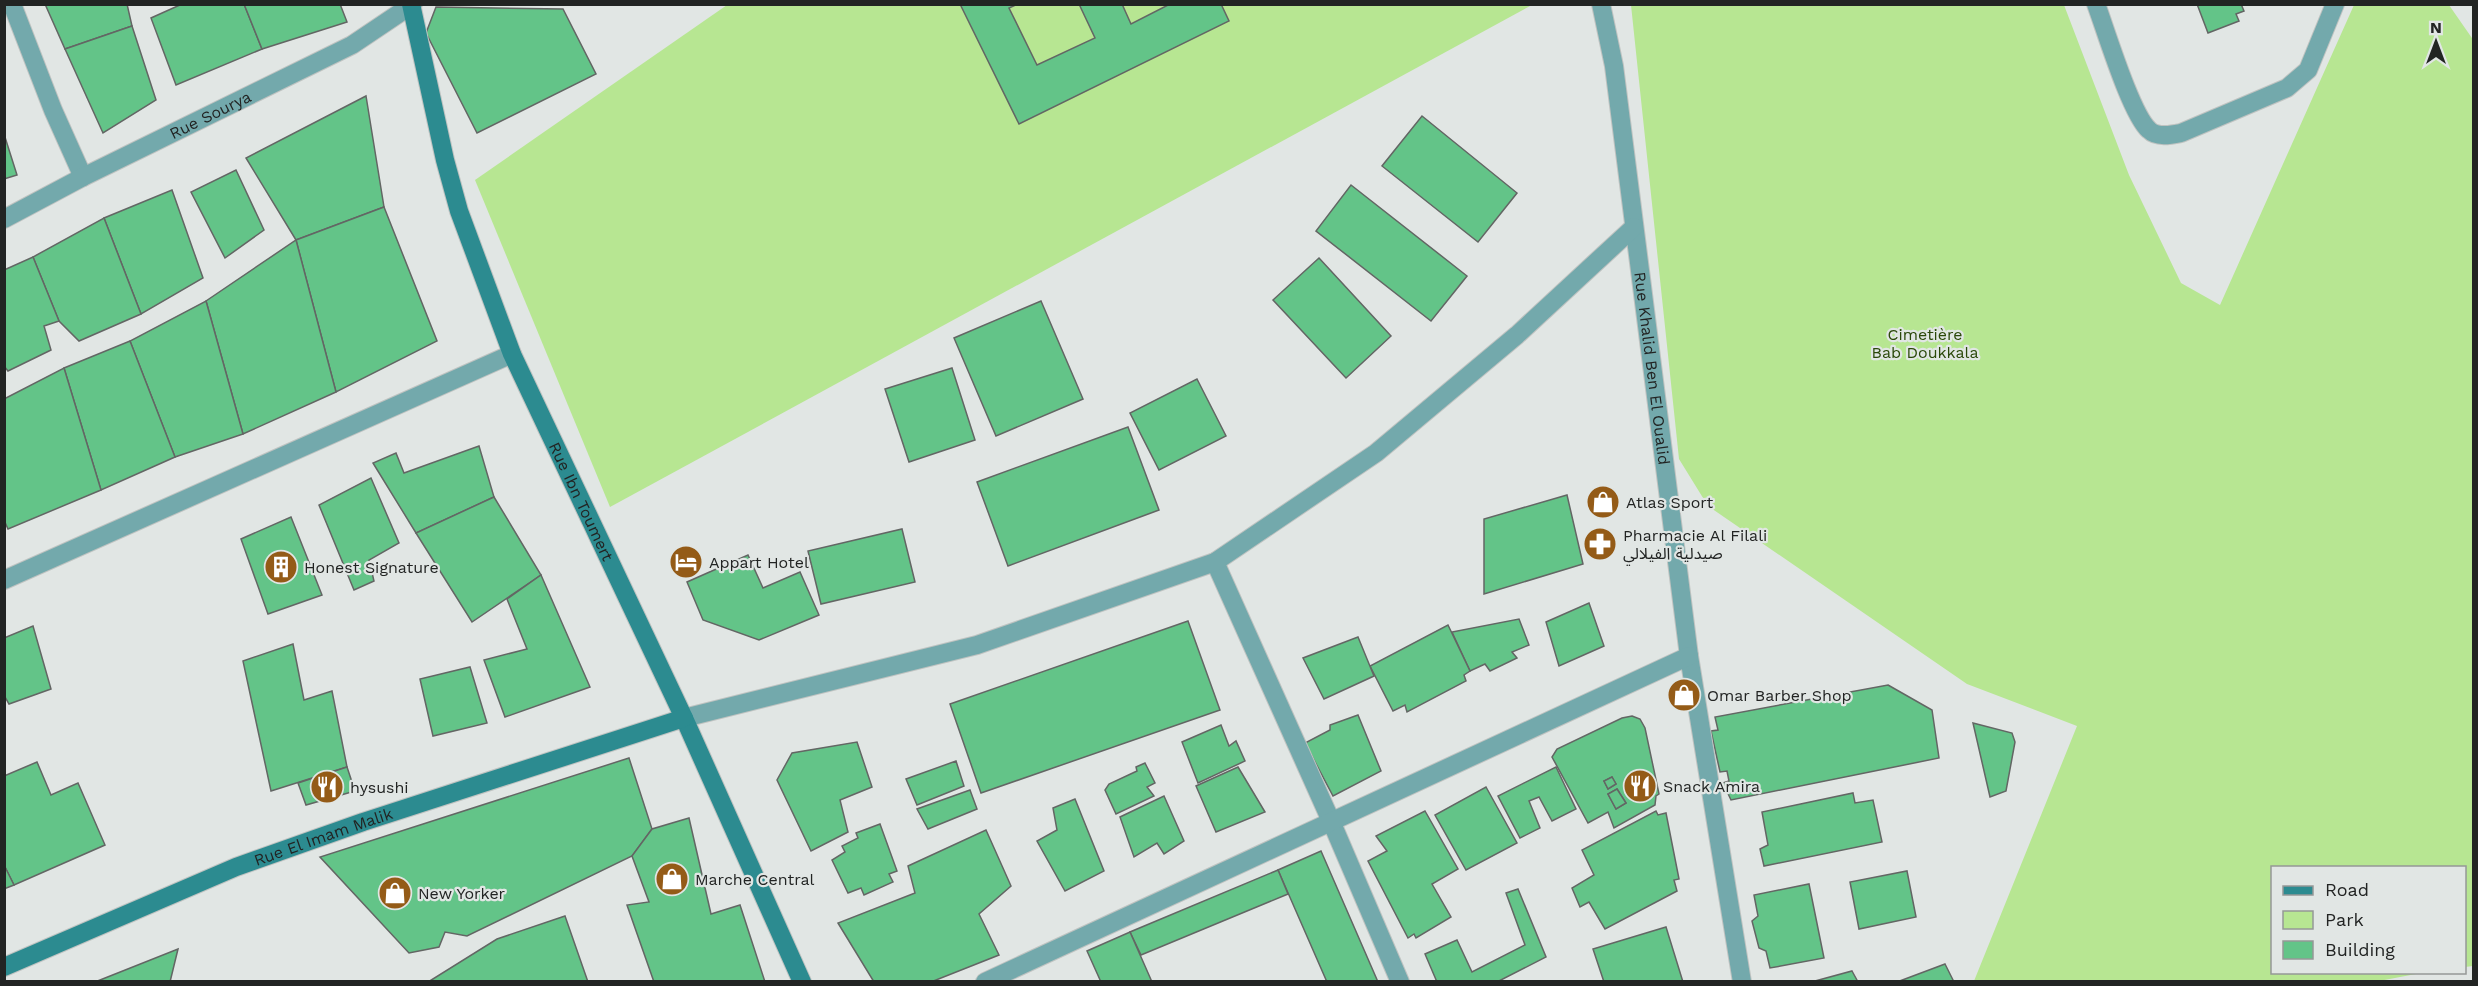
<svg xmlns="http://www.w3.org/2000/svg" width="2478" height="986" viewBox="0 0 2478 986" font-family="'Work Sans','Noto Sans Arabic',sans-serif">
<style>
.green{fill:#b7e692}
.building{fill:#63c488;stroke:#636664;stroke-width:1.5;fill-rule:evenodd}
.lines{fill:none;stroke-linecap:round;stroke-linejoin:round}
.street-casing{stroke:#bfc3c1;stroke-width:20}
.secondary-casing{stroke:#bfc3c1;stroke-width:20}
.street{stroke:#73a9ac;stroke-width:18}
.secondary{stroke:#2c8b90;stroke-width:18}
.labels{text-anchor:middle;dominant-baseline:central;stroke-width:4.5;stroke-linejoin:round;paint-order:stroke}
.street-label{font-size:16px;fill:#222423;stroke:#e1e6e4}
.park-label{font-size:16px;fill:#2a4809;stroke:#e1e6e4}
.poi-label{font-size:16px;fill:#222423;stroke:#e1e6e4;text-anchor:start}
</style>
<rect width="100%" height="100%" fill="#e1e6e4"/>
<g class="green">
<polygon points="727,5 1532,5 610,507 475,180"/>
<polygon points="1631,5 2064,5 2129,175 2181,283 2220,305 2354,5 2449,5 2474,41 2473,966 2465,967 2464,868 2272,868 2272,972 2421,973 2374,982 1974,981 2077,726 1967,684 1708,506 1679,459"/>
</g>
<g class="building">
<polygon points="45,4 127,4 132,26 65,49"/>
<polygon points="182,4 244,4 262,49 176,85 151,18"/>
<polygon points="244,4 340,4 347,22 262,49"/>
<polygon points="960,4 1018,4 1009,8 1037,65 1095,38 1079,4 1122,4 1131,24 1170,4 1221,4 1229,21 1019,124"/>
<polygon points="2197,4 2241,4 2244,11 2236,14 2239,21 2208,33"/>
<polygon points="436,7 563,9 596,74 477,133 426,33"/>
<polygon points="132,26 156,100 103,133 65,49"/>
<polygon points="366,96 384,207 296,240 246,158"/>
<polygon points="1422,116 1517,193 1478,242 1382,166"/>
<polygon points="4,134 17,175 4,179"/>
<polygon points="236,170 264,230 225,258 191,192"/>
<polygon points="1351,185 1467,276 1431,321 1316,231"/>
<polygon points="172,190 203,278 141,314 104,218"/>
<polygon points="384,207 437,341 336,392 296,240"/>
<polygon points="104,218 141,314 79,341 59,321 33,257"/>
<polygon points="296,240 336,392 243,434 206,301"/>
<polygon points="33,257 59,321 44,326 51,350 8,371 4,366 4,270"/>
<polygon points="1319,258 1391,336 1346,378 1273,300"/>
<polygon points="206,301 243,434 175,457 130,341"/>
<polygon points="1041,301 1083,399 996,436 954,338"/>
<polygon points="130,341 175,457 101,490 64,368"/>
<polygon points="64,368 101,490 8,529 4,520 4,399"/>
<polygon points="952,368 975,440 909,462 885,389"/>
<polygon points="1197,379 1226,436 1159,470 1130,413"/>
<polygon points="1128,427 1159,510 1008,566 977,482"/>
<polygon points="479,446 494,497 416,533 373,463 396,453 404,473"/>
<polygon points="371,478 399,543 369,560 374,581 354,590 319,505"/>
<polygon points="1567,495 1583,564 1484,594 1484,519"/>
<polygon points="494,497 541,575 472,622 416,533"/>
<polygon points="291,517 322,595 268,614 241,539"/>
<polygon points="902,529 915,582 821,604 808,551"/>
<polygon points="748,555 763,588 800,572 819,615 759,640 703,620 687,582"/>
<polygon points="541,575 590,687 505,717 484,660 527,649 507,599"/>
<polygon points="1589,603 1604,646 1559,666 1546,622"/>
<polygon points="1519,619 1529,645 1512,652 1517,658 1490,671 1485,664 1470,671 1452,632"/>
<polygon points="1188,621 1220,710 981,793 950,704"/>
<polygon points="1448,625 1470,671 1464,675 1466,681 1407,712 1405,705 1393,711 1370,666"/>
<polygon points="33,626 51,689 9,704 4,695 4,638"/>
<polygon points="1358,637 1374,676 1324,699 1303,658"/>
<polygon points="293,644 304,700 332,691 347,767 271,791 243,661"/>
<polygon points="470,667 487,723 433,736 420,679"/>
<polygon points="1888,685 1932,710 1939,758 1731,800 1723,783 1729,781 1727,771 1720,772 1711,731 1718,730 1715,717"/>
<polygon points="1358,715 1381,771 1333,796 1305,743 1330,730 1330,725"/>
<path d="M1632,716L1640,719L1645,728L1659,794L1656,796L1655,805L1614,828L1608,812L1588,823L1552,757L1557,749L1622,718ZM1612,777L1616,784L1608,789L1604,781ZM1617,789L1626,803L1616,809L1608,794Z"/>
<polygon points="1973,723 2012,733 2015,742 2006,791 1990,797"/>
<polygon points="1221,725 1229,746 1236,741 1245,761 1198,783 1182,742"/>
<polygon points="857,742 872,787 840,800 848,832 811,851 777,780 792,753"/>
<polygon points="629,758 652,829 632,856 467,936 445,932 439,947 409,953 320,857"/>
<polygon points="956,761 964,786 917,805 906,779"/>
<polygon points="37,762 51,795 78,783 105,845 14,885 4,865 4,776"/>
<polygon points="1145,763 1155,783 1147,787 1154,796 1116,814 1105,790 1109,784 1137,771 1136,767"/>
<polygon points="347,767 355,791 306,805 298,783"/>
<polygon points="1238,767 1265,812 1216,832 1196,786"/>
<polygon points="1556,767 1576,809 1552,821 1539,797 1529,801 1540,828 1520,838 1498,796"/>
<polygon points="1612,777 1616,784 1608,789 1604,781"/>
<polygon points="1486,787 1517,843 1466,870 1435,815"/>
<polygon points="1617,789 1626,803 1616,809 1608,794"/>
<polygon points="970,790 977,809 928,829 917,809"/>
<polygon points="1853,793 1855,803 1873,800 1882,842 1764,866 1760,849 1768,845 1762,812"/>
<polygon points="1164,796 1184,841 1164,854 1157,843 1134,857 1120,817"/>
<polygon points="1075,799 1104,871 1065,891 1037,841 1057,830 1053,808"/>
<polygon points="1425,811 1458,869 1432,884 1451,917 1416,938 1414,934 1408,938 1368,861 1387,851 1376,836"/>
<polygon points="1656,811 1658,815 1666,813 1679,879 1674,880 1677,891 1605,929 1589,902 1580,907 1572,888 1594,875 1582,850"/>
<polygon points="689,818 711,914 740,905 765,982 654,982 627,905 649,902 632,856 652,829"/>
<polygon points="880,824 897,871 889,874 893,882 864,895 861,888 848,893 832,860 845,852 842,846 858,838 856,833"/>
<polygon points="986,830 1011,886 979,914 999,955 931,982 874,982 838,923 915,893 908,866"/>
<polygon points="1321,851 1378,982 1327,982 1278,870"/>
<polygon points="4,865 14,885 4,889"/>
<polygon points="1278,870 1288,894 1141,955 1130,932"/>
<polygon points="1907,871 1916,917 1859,929 1850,882"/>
<polygon points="1809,884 1824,958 1770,968 1766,951 1759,948 1752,921 1758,916 1754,895"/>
<polygon points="1518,889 1546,957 1497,982 1437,982 1425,954 1457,940 1472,972 1525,945 1506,893"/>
<polygon points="565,916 588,982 428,982 497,939"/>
<polygon points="1666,927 1683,982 1604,982 1593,949"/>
<polygon points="1130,932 1152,982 1101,982 1087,951"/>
<polygon points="178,949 170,982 95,982"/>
<polygon points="1945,964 1954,982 1897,982"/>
<polygon points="1852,971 1858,982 1815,981"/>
</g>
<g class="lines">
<g class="street-casing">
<g id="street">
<polyline points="12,4 53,110 83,177"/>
<path id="s1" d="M1601,4L1614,66L1689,656L1742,982"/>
<path d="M2096,4C2106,31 2131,114 2149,130C2157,138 2171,135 2181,133L2287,88L2308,70L2335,4"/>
<path id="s2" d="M4,219L83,177L352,45L413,4"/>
<polyline points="1215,562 1331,821 1400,982"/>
<polyline points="4,580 512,354"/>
<polyline points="684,718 977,645 1215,562 1376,453 1517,335 1634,227"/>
<polyline points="985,982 1689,656"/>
</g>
</g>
<g class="secondary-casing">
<g id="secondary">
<path id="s3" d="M411,4L445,160L459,211L512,354L684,718L802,982"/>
<path id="s4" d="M4,967L236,867L363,822L684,718"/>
</g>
</g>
<use href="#street" class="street"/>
<use href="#secondary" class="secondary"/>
</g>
<defs>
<g id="shop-disc" transform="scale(1.725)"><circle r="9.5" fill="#945b17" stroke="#e1e6e4"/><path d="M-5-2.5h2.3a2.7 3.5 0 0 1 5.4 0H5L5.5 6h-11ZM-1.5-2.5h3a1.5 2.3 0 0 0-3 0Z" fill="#fff"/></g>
<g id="pharmacy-disc" transform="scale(1.725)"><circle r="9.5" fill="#945b17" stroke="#e1e6e4"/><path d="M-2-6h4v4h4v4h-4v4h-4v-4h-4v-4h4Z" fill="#fff"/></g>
<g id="hotel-disc" transform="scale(1.725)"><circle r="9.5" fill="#945b17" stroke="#e1e6e4"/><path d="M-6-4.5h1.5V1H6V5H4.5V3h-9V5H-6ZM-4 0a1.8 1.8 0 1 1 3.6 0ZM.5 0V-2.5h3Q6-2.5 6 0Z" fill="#fff"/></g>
<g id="building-disc" transform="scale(1.725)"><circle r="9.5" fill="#945b17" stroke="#e1e6e4"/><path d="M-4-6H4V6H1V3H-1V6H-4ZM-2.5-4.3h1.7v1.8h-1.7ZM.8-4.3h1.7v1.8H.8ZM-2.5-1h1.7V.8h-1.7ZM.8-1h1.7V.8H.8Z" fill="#fff"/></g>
<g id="restaurant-disc" transform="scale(1.725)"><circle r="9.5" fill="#945b17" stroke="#e1e6e4"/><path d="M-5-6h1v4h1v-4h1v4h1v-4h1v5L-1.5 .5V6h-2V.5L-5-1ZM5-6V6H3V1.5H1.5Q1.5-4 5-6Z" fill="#fff"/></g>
</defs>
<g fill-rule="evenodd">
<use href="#shop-disc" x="1603" y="502"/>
<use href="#pharmacy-disc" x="1600" y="544"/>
<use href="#hotel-disc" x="686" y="562"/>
<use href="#building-disc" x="281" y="567"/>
<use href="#shop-disc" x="1684" y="695"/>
<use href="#restaurant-disc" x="1640" y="786"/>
<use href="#restaurant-disc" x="327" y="787"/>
<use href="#shop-disc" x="672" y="879"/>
<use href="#shop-disc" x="395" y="893"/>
</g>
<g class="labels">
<g class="street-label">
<text stroke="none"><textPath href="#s2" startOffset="231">Rue Sourya</textPath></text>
<text stroke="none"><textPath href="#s1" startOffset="368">Rue Khalid Ben El Oualid</textPath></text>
<text stroke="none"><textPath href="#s3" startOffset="528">Rue Ibn Toumert</textPath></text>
<text stroke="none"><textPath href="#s4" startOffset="345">Rue El Imam Malik</textPath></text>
</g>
<g class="park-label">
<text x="1925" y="334">Cimetière<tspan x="1925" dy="18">Bab Doukkala</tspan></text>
</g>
<g class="poi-label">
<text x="1626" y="502">Atlas Sport</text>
<text x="1623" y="535">Pharmacie Al Filali<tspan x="1623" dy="18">صيدلية الفيلالي</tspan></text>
<text x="709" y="562">Appart Hotel</text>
<text x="304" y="567">Honest Signature</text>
<text x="1707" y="695">Omar Barber Shop</text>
<text x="1663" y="786">Snack Amira</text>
<text x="350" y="787">hysushi</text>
<text x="695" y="879">Marche Central</text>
<text x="418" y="893">New Yorker</text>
</g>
</g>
<rect width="2478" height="986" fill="none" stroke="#222423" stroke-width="12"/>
<rect x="2271" y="866" width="195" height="108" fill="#e1e6e4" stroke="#959897" stroke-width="1.5"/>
<rect x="2283" y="886" width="30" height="9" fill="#2c8b90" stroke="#959897" stroke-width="1.5"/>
<text x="2325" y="896" font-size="18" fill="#222423">Road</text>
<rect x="2283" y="911" width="30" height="18" fill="#b7e692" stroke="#959897" stroke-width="1.5"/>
<text x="2325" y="926" font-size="18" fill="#222423">Park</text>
<rect x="2283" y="941" width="30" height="18" fill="#63c488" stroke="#959897" stroke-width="1.5"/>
<text x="2325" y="956" font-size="18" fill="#222423">Building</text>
<g transform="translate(2436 42)" stroke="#e1e6e4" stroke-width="4.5" paint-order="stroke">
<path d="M0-4.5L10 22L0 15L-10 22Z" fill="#222423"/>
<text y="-9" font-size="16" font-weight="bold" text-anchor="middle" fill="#222423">N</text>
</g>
</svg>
